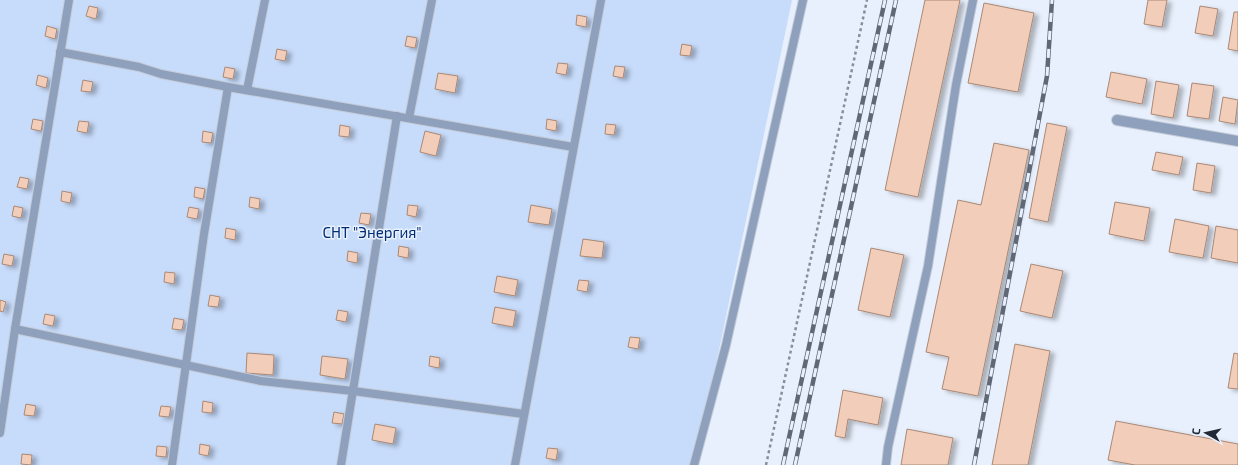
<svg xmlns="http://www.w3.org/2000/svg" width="1238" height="465" viewBox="0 0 1238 465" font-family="'Exo 2',sans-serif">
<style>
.green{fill:#c7dbfa}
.building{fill:#f2cdb9;stroke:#aa8875;filter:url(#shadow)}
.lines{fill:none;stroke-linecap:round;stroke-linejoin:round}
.lane-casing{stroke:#c4ccd9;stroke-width:10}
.street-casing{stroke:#c4ccd9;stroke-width:12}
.path{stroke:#888f9c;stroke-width:2.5;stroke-dasharray:3 3;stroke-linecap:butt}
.lane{stroke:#8fa0bd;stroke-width:8}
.street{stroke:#8fa0bd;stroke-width:10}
.rail-casing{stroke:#616875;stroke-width:4.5}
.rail{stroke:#e8f0fd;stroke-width:3;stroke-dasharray:9;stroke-linecap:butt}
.labels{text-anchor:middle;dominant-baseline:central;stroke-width:3;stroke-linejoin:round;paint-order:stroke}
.park-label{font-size:15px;fill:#012d76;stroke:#e8f0fd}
</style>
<defs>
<filter id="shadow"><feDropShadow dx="4.5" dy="2.5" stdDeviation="2" flood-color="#0004"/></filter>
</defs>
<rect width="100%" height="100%" fill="#e8f0fd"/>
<polygon class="green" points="0,0 792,0 695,465 0,465"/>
<g class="building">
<polygon points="925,0 960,0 918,197 885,190"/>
<polygon points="1148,0 1167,0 1162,27 1144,24"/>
<polygon points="984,3 1034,13 1018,92 968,83"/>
<polygon points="89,6 98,8 96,19 86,16"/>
<polygon points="1200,6 1218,9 1213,36 1195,33"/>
<polygon points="1234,12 1238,12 1238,51 1228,49"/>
<polygon points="577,15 587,17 586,27 576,25"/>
<polygon points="47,26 57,29 55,39 45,36"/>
<polygon points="407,36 417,38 415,48 405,46"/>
<polygon points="682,44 692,46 690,56 680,55"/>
<polygon points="277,49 287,51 285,61 275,59"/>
<polygon points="558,63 568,64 566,75 556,73"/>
<polygon points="615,66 625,67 623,78 613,76"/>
<polygon points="225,67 235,69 233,79 223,77"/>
<polygon points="1111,72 1147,79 1142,104 1106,97"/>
<polygon points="438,73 458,76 455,93 435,89"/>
<polygon points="38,75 48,78 46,88 36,85"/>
<polygon points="83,80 93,82 91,92 81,91"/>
<polygon points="1156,81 1179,85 1173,118 1151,114"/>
<polygon points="1192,83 1214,86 1209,119 1187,116"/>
<polygon points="1223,97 1238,100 1235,124 1219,121"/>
<polygon points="33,119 43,121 41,131 31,129"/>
<polygon points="547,119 557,121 556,131 546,129"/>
<polygon points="79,121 89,122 87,133 77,131"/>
<polygon points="1047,123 1067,127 1048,222 1029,218"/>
<polygon points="606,124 616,125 614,135 605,134"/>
<polygon points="340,125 350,127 349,137 339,136"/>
<polygon points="203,131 213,133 211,143 202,142"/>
<polygon points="425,131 441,135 436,156 420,152"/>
<polygon points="994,143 1029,150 978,396 942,389 949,357 926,352 958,200 981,205"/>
<polygon points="1156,152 1183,157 1179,175 1152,170"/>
<polygon points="1197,163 1215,166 1211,193 1193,190"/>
<polygon points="20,177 29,179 27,189 17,187"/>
<polygon points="195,187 205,189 203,199 194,197"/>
<polygon points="62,191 72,193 70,203 61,201"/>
<polygon points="250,197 260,199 259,209 249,207"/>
<polygon points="1115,202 1150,208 1144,241 1109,234"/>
<polygon points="408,205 418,206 416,217 407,215"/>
<polygon points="531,205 552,209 549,225 528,222"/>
<polygon points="14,206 23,208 21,218 12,216"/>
<polygon points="189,207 199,209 197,219 187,217"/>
<polygon points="361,213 371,214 369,225 359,223"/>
<polygon points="1175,219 1209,226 1203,258 1169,252"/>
<polygon points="1216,226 1238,230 1238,263 1211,258"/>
<polygon points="226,228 236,230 235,240 225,238"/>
<polygon points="583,239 604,242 602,258 580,256"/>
<polygon points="399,246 409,248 408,258 398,256"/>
<polygon points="871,248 904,255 890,317 858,310"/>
<polygon points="348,251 358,253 357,263 347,261"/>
<polygon points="4,254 14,256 12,266 2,264"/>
<polygon points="1031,264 1063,271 1052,318 1020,311"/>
<polygon points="165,272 175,273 174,284 164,282"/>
<polygon points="497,276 518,280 515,296 494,292"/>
<polygon points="579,280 589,281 587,292 577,290"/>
<polygon points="210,295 220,297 218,307 208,306"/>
<polygon points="0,300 6,302 3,312 0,311"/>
<polygon points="495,307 516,311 513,327 492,323"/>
<polygon points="338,310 348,312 346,322 336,320"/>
<polygon points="45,314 55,316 53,326 43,324"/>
<polygon points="174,318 184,320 182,330 172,329"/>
<polygon points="630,337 640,338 638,349 628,347"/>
<polygon points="1015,344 1050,351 1028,465 992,465"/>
<polygon points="247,353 274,355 273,375 246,373"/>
<polygon points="1234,353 1238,354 1238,389 1228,388"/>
<polygon points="322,356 348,359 345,379 320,375"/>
<polygon points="430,356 440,358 439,368 429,366"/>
<polygon points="843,390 883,398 878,425 848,419 845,438 835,436"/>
<polygon points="203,401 213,403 212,413 202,412"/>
<polygon points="26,404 36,406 34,416 24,415"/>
<polygon points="161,406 171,407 169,417 159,416"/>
<polygon points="334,412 344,414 342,424 332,423"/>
<polygon points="1116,421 1238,444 1238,465 1135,465 1108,460"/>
<polygon points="375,424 396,428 393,444 372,440"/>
<polygon points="907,429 953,438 948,465 901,465"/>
<polygon points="200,444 210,446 208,456 199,454"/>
<polygon points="157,446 167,447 166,457 156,456"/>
<polygon points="548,448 558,449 556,460 546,458"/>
<polygon points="22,454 32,455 31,465 21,464"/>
</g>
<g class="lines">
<g class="lane-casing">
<g id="lane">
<polyline points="60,52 139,67 161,74 228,87 573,147"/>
<polyline points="247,90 265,0"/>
<polyline points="409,118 432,0"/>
<polyline points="15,329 261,381 353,391 524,414"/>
<polyline points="0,433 15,329 69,0"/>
<polyline points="172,465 204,234 228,87"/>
<polyline points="341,465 397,116"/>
<polyline points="515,465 601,0"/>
<polyline points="694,465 726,345 803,0"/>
<polyline points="886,465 888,447 928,266 956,85 973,0"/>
</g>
</g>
<g class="street-casing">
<polyline id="street" points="1117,120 1238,141"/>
</g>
<polyline class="path" points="766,465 867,0"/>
<use href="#lane" class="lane"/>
<use href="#street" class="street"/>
<g class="rail-casing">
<g id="rail">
<polyline points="783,465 885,0"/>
<polyline points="795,465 896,0"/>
<polyline points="974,465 1047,76 1052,0"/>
</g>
</g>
<use href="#rail" class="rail"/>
</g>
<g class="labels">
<g class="park-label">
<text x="372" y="232">СНТ "Энергия"</text>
</g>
</g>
<g transform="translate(1206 433) rotate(278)" stroke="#e8f0fd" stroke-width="3" paint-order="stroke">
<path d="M0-3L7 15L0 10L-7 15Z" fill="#222936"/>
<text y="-6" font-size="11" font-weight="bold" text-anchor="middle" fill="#222936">С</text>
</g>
</svg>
